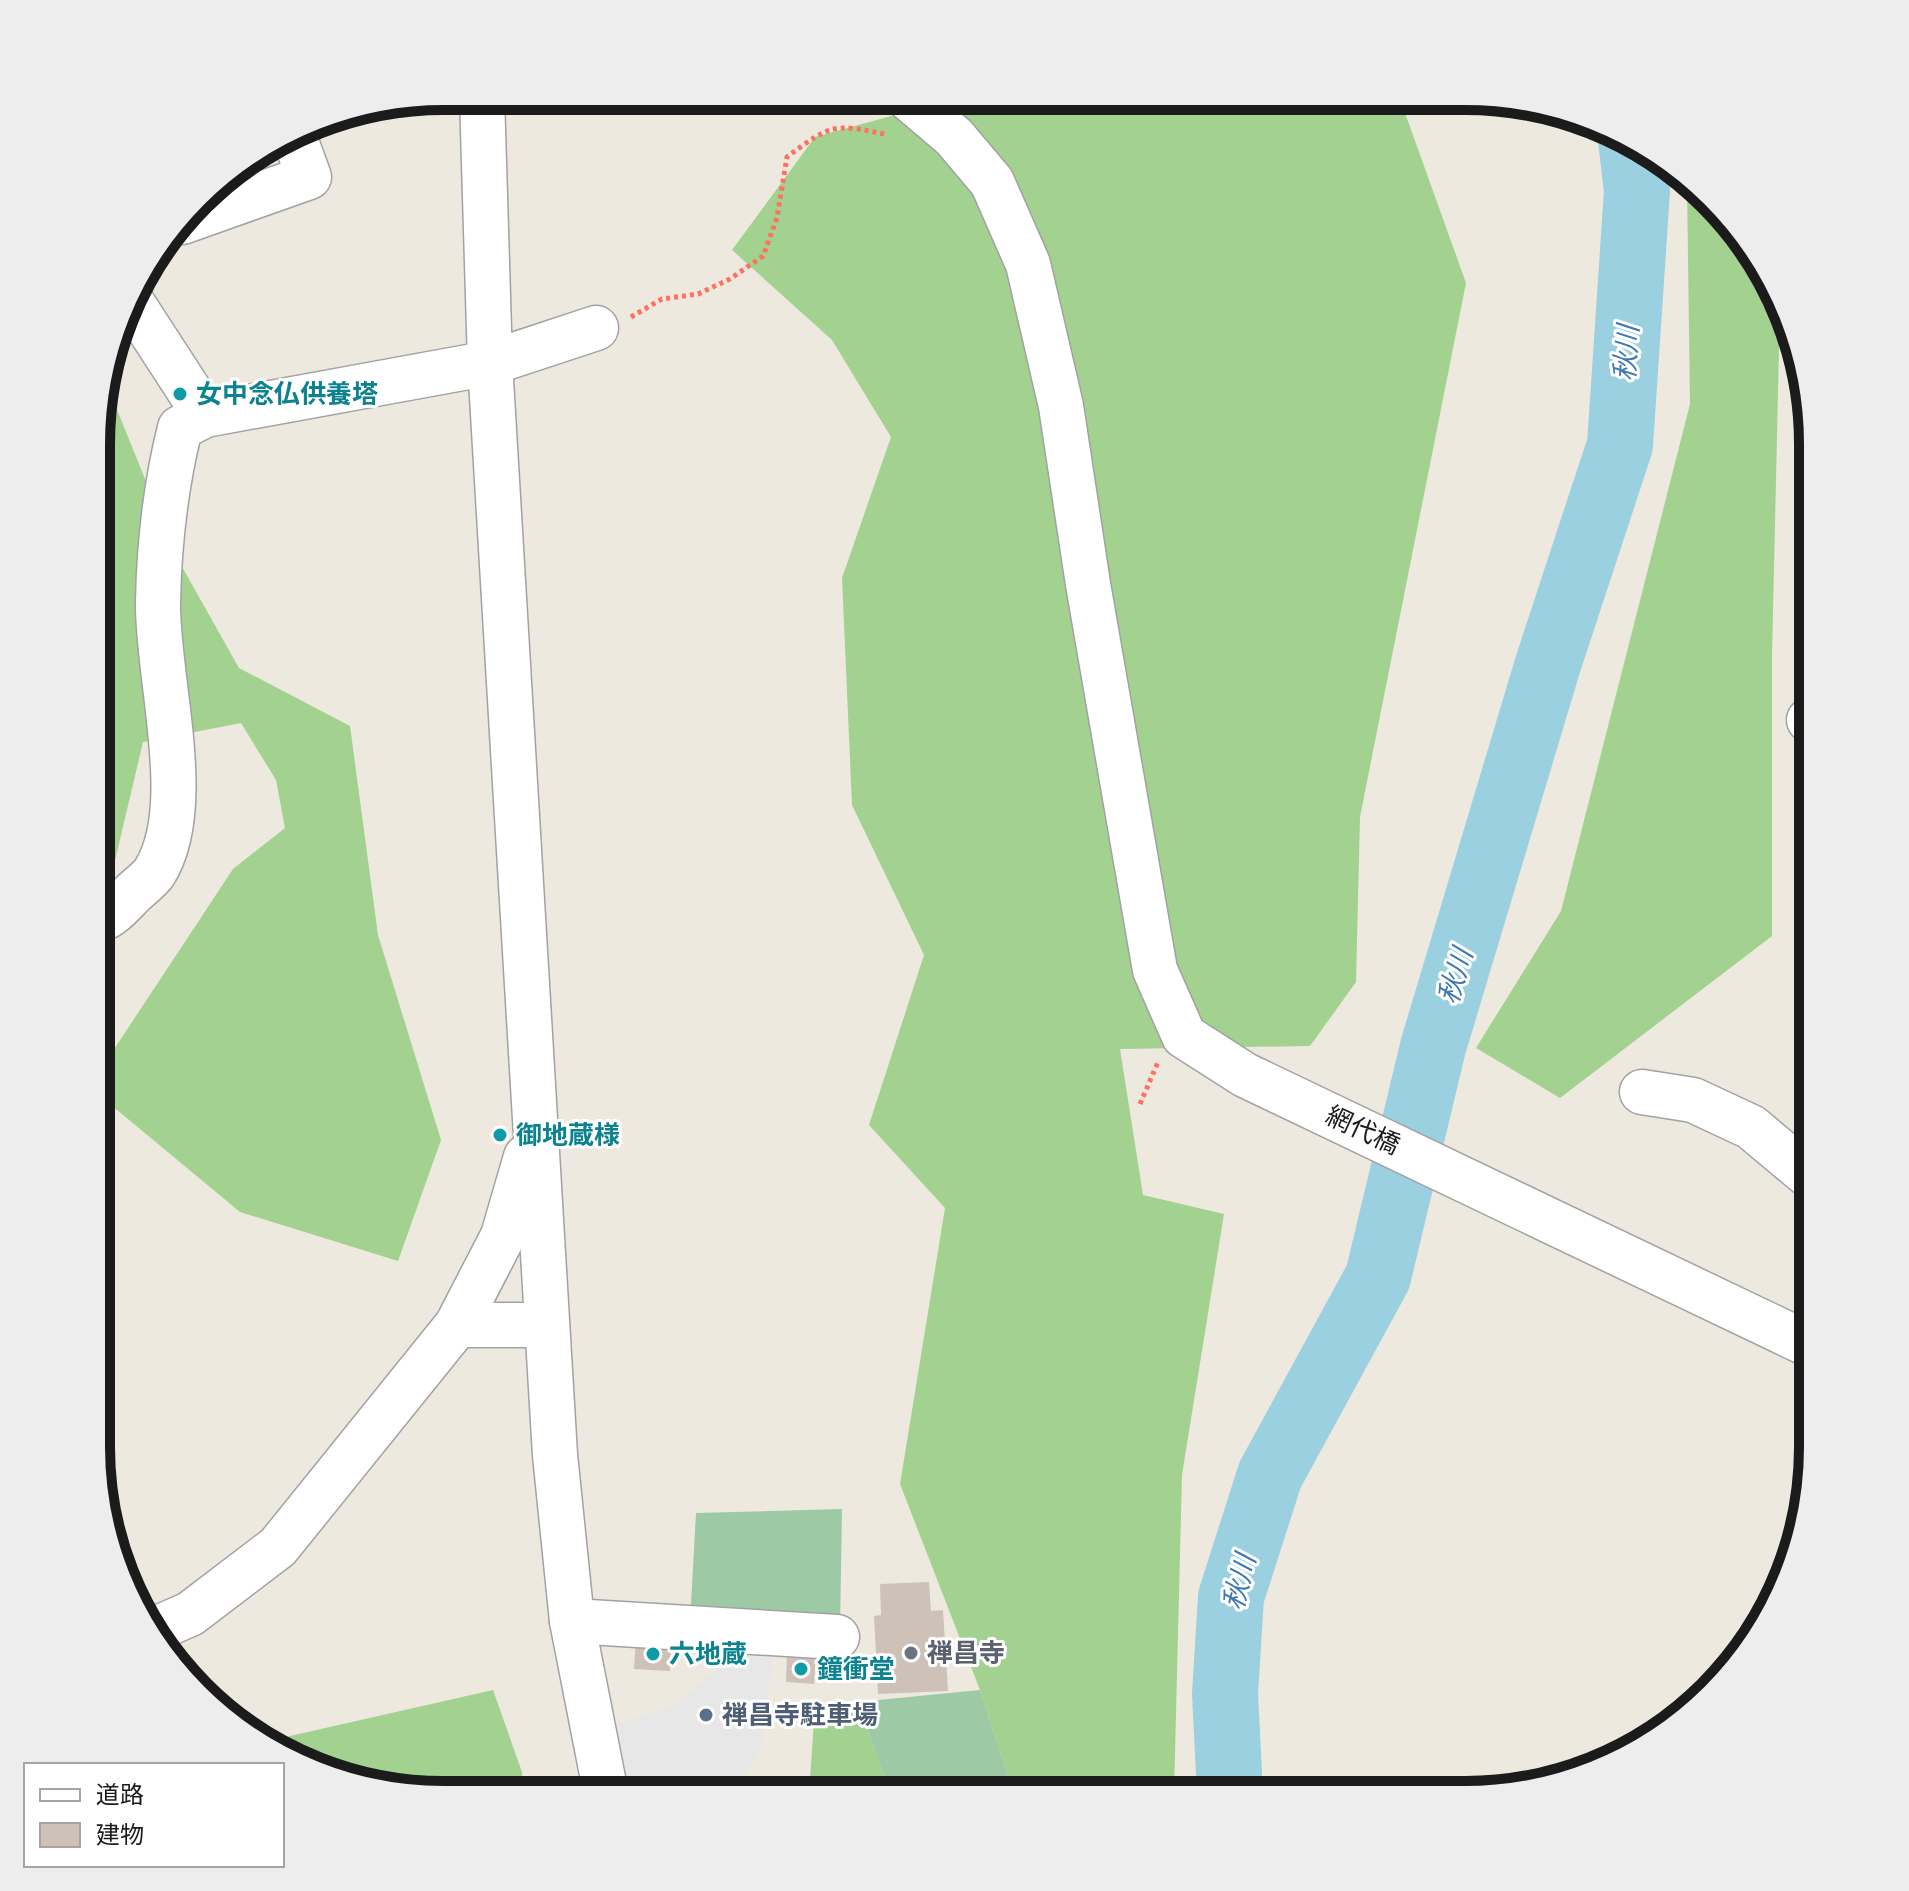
<svg xmlns="http://www.w3.org/2000/svg" width="1909" height="1891" viewBox="0 0 1909 1891" font-family="'Space Grotesk','Noto Sans JP',sans-serif">
<style>
.forest{fill:#a3d190}
.cemetery{fill:#9ec9a5}
.parking{fill:#e7e7e7}
.lines{fill:none;stroke-linecap:round;stroke-linejoin:round}
.river{stroke:#9bd0e0;stroke-width:66}
.building{fill:#cec2b8}
.minor-casing{stroke:#a2a2a2;stroke-width:47}
.path{stroke:#ff705f;stroke-width:5;stroke-dasharray:4 4;stroke-linecap:butt}
.minor{stroke:#fff;stroke-width:44}
.culture-dot{fill:#0f9aa8;stroke:#fff;stroke-width:3}
.worship-dot{fill:#6b7280;stroke:#fff;stroke-width:3}
.service-dot{fill:#5c6f8a;stroke:#fff;stroke-width:3}
.labels{text-anchor:middle;dominant-baseline:central;stroke-width:6;stroke-linejoin:round;paint-order:stroke}
.culture-label{font-size:26px;font-weight:bold;fill:#0d838f;stroke:#fff;text-anchor:start}
.street-label{font-size:26px;fill:#1b1b1b;stroke:#fff}
.worship-label{font-size:26px;font-weight:bold;fill:#5b616d;stroke:#fff;text-anchor:start}
.service-label{font-size:26px;font-weight:bold;fill:#4e5e75;stroke:#fff;text-anchor:start}
.water-label{font-size:28px;font-style:italic;fill:#4079b2;stroke:#fff}
.rim{fill:none;stroke:#1b1b1b;stroke-width:10}
</style>
<rect width="100%" height="100%" fill="#eee9df"/>
<g class="forest">
<polygon points="960,97 1400,99 1466,283 1360,817 1356,982 1310,1046 1120,1049 1143,1195 1224,1214 1182,1475 1174,1794 1014,1794 980,1690 900,1484 945,1208 869,1125 924,955 852,805 842,578 891,437 832,340 732,250 815,137"/>
<polygon points="1687,185 1741,233 1780,305 1772,656 1772,936 1560,1098 1476,1048 1561,911 1690,404"/>
<polygon points="103,375 177,558 239,668 350,726 378,935 441,1140 398,1261 240,1212 99,1095 99,1072 233,869 285,828 276,780 241,723 143,742 110,882 100,884"/>
<polygon points="109,1531 154,1632 115,1559"/>
<polygon points="493,1690 522,1772 523,1794 422,1794 290,1759 268,1741"/>
<polygon points="858,1702 890,1794 809,1794 815,1706"/>
</g>
<g class="cemetery">
<polygon points="842,1509 840,1631 690,1622 696,1513"/>
<polygon points="980,1690 1014,1794 890,1794 858,1702"/>
</g>
<polygon class="parking" points="729,1641 775,1643 761,1749 732,1794 627,1794 615,1725 677,1704 719,1667"/>
<g class="lines">
<polyline class="river" points="1230,1794 1225,1694 1231,1597 1270,1475 1378,1277 1433,1047 1548,664 1620,445 1637,191 1631,140"/>
</g>
<g class="building">
<polygon points="929,1582 931,1611 943,1610 948,1691 878,1694 874,1616 881,1615 880,1584"/>
<polygon points="636,1637 671,1639 670,1671 634,1669"/>
<polygon points="787,1654 816,1656 814,1684 786,1682"/>
</g>
<g class="lines">
<g class="minor-casing">
<g id="minor">
<polyline points="482,96 490,363 555,1455 572,1621 606,1794"/>
<polyline points="907,97 954,137 992,182 1028,264 1061,406 1088,584 1155,970 1184,1036 1245,1075 1812,1346"/>
<polyline points="182,222 309,177 294,136"/>
<polyline points="131,301 205,415 490,363 596,328"/>
<polyline points="1809,720 1812,719"/>
<path d="M100,920C113,915 122,904 132,894C139,887 149,880 154,873C196,808 157,679 158,603C159,546 166,484 180,428L205,415"/>
<polyline points="1642,1092 1693,1100 1751,1127 1812,1178"/>
<polyline points="457,1325 547,1325"/>
<polyline points="572,1621 837,1637"/>
<polyline points="151,1627 160,1627 190,1614 278,1547 457,1325 503,1236 526,1157"/>
</g>
</g>
<g class="path">
<path d="M631,317L662,299L698,294L730,279L763,256L777,218L787,157C831,124 834,123 888,135"/>
<polyline points="1140,1104 1158,1062"/>
</g>
<use href="#minor" class="minor"/>
</g>
<g class="culture-dot">
<circle cx="180" cy="394" r="8"/>
<circle cx="500" cy="1135" r="8"/>
<circle cx="653" cy="1654" r="8"/>
<circle cx="801" cy="1669" r="8"/>
</g>
<circle class="worship-dot" cx="911" cy="1653" r="8"/>
<circle class="service-dot" cx="706" cy="1715" r="8"/>
<g class="labels">
<g class="culture-label">
<text x="196" y="394">女中念仏供養塔</text>
<text x="516" y="1135">御地蔵様</text>
<text x="669" y="1654">六地蔵</text>
<text x="817" y="1669">鐘衝堂</text>
</g>
<g class="street-label">
<text transform="translate(1363 1130) rotate(25)">網代橋</text>
</g>
<g class="worship-label">
<text x="927" y="1653">禅昌寺</text>
</g>
<g class="service-label">
<text x="722" y="1715">禅昌寺駐車場</text>
</g>
<g class="water-label">
<text transform="translate(1626 353) rotate(-86)">秋川</text>
<text transform="translate(1455 976) rotate(-73)">秋川</text>
<text transform="translate(1239 1582) rotate(-76)">秋川</text>
</g>
</g>
<path d="M0 0H1909V1891H0ZM444 110H1465A334 334 0 0 1 1799 444V1447A334 334 0 0 1 1465 1781H444A334 334 0 0 1 110 1447V444A334 334 0 0 1 444 110Z" fill="#ededed" fill-rule="evenodd"/>
<path class="rim" d="M444 110H1465A334 334 0 0 1 1799 444V1447A334 334 0 0 1 1465 1781H444A334 334 0 0 1 110 1447V444A334 334 0 0 1 444 110Z"/>
<rect x="24" y="1763" width="260" height="104" fill="#ffffff" stroke="#a4a4a4" stroke-width="2"/>
<rect x="40" y="1789" width="40" height="12" fill="#ffffff" stroke="#a4a4a4" stroke-width="2"/>
<text x="96" y="1803" font-size="24" fill="#1b1b1b">道路</text>
<rect x="40" y="1823" width="40" height="24" fill="#cec2b8" stroke="#a4a4a4" stroke-width="2"/>
<text x="96" y="1843" font-size="24" fill="#1b1b1b">建物</text>
</svg>
